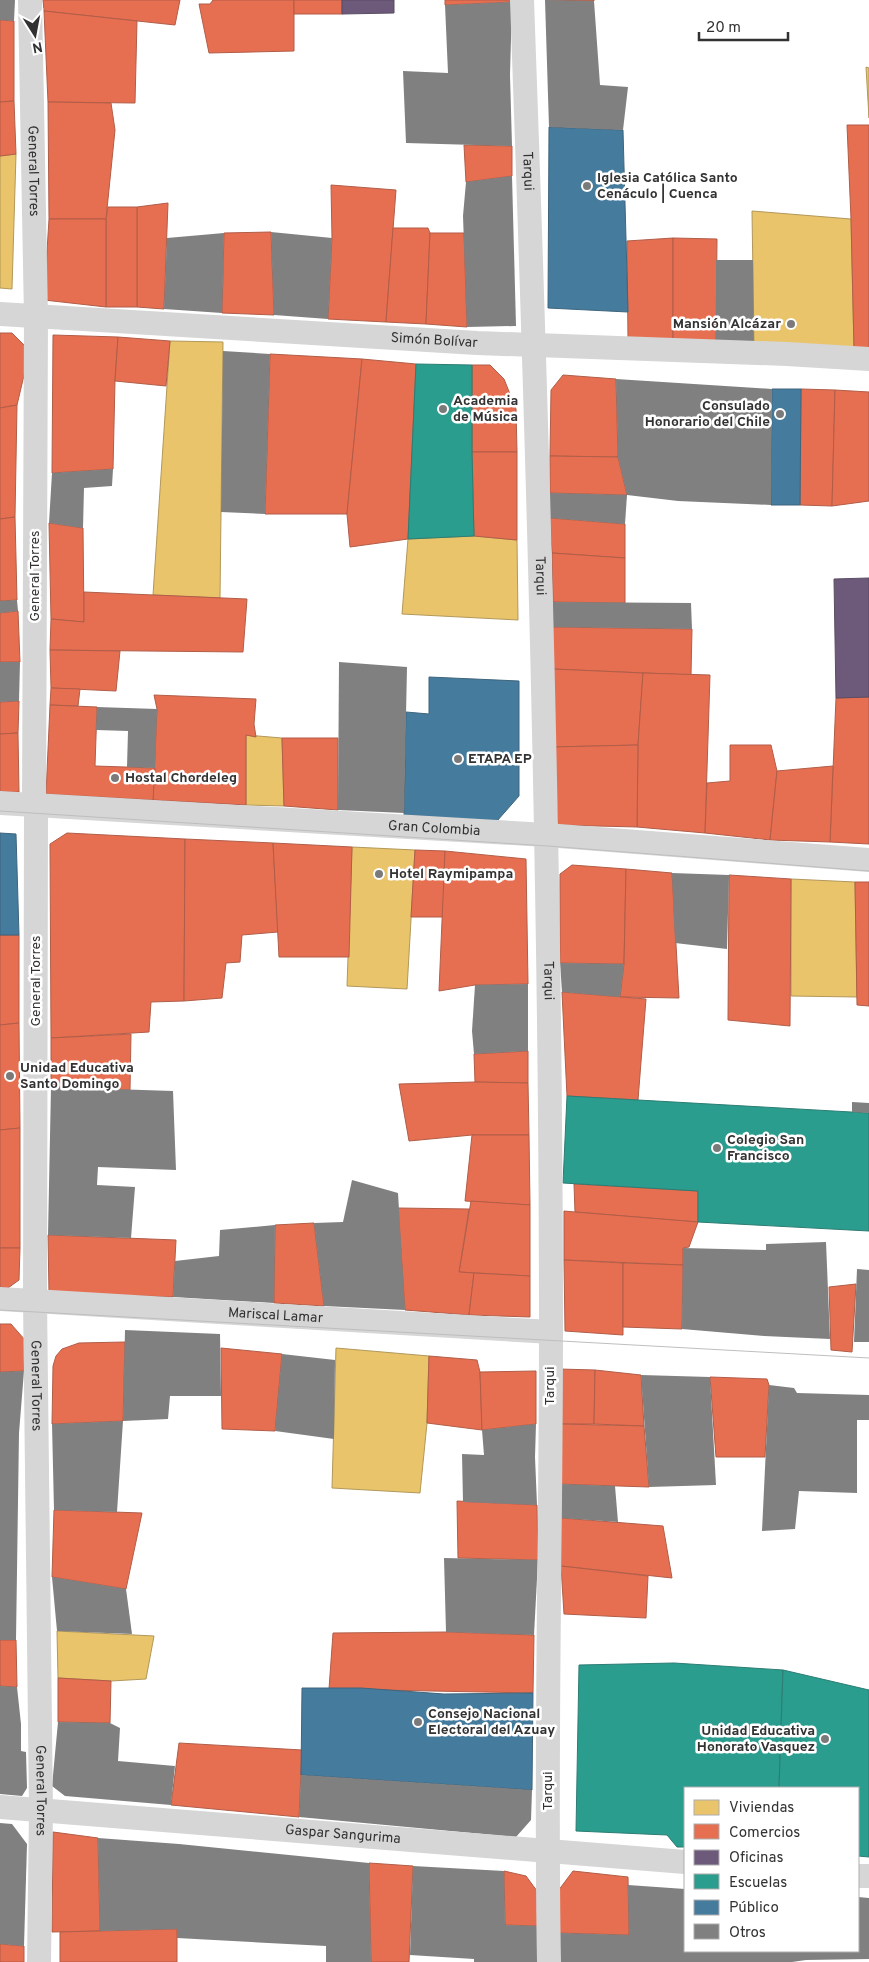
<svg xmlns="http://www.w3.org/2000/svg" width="869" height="1962" viewBox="0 0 869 1962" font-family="Overpass,sans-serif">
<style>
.homes{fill:#e9c46a;stroke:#b29859}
.shops{fill:#e76f51;stroke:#b15d48}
.offices{fill:#6d597a;stroke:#5b4d64}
.schools{fill:#2a9d8f;stroke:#2c7d73}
.public{fill:#457b9d;stroke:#3f657d}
.building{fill:#808080}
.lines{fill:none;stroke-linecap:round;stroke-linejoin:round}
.street{stroke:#d6d6d6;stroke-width:24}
.tram{stroke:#bebebe;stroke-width:1}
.poi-dot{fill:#7a7a7a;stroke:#fff;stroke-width:2}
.labels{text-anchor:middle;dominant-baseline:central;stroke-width:5;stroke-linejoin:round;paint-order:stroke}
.street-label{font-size:14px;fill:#323232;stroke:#fff}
.poi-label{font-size:14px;font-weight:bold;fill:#323232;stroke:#fff;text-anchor:start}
</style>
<rect width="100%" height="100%" fill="#fff"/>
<g class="homes">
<polygon points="866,67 869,68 869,118"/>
<polygon points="16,154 12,289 0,288 0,156"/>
<polygon points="752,211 851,219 854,348 754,345"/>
<polygon points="170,341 223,342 220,598 153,595"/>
<polygon points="474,536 517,540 518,620 402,614 408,539"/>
<polygon points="246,735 282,738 284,806 246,805"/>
<polygon points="352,847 415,850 407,989 347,986"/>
<polygon points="791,879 855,882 857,997 791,996"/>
<polygon points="336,1348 429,1356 427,1423 420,1493 332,1488"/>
<polygon points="57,1631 154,1636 146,1679 111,1681 58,1678"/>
</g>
<g class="shops">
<polygon points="43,0 180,0 175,25 44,11"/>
<polygon points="213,0 294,0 294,51 209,53 199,4 210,4"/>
<rect x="294" y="0" width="48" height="14"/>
<polygon points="445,0 512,0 512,2 445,5"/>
<polygon points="545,0 594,0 594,1"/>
<polygon points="44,11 137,21 135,103 48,102"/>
<polygon points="0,20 14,21 14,101 0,102"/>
<polygon points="14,101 16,154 0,156 0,102"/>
<polygon points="48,102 111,103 115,130 106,219 49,219"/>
<polygon points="847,125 869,125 869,349 854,348 851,219"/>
<polygon points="464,145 512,146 512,176 466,182"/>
<polygon points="331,185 396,190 386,322 328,319 332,238"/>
<polygon points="168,203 164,309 137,307 137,207"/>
<polygon points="108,207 137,207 137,307 106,307 106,219"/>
<polygon points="49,219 106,219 106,307 44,300"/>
<polygon points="393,228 428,228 430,233 426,324 386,322"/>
<polygon points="271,232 274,315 222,313 224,233"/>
<polygon points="430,233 464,233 467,327 426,324"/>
<polygon points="673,238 673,341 628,339 627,241"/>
<polygon points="673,238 717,239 716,344 673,341"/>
<polygon points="0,333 12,333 25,346 26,367 17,405 0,408"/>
<polygon points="53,335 118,337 115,381 113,469 52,473"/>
<polygon points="118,337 170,341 166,386 115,381"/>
<polygon points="270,354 362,359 347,514 265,514"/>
<polygon points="362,359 416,364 408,539 350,547 347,514"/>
<polygon points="472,365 490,365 504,379 516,409 517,452 472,452"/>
<polygon points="563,375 616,379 618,457 550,456 551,390"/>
<polygon points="801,389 835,390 832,506 800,505"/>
<polygon points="835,390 869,392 869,501 832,506"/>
<polygon points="17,405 15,517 0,519 0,408"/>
<polygon points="472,452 517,452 517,540 474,536"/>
<polygon points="550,456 618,457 627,495 550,493"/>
<polygon points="15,517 17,600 0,601 0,519"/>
<polygon points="550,518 625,524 625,558 552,553"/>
<polygon points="49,523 83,528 84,622 51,619"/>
<polygon points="552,553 625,558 625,603 553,602"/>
<polygon points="84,592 247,599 243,652 50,650 51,619 84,622"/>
<polygon points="18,611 20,662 0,662 0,613"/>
<polygon points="551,627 692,629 691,675 553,669"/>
<polygon points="50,650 120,651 116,691 51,688"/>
<polygon points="553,669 643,673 638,745 552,747"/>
<polygon points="643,673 710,675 705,833 637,827 638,745"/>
<polygon points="51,688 80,689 78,706 50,705"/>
<polygon points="154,695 256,699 254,724 256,737 246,735 246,805 153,800 157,709"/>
<polygon points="869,697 869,844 830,842 836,698"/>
<polygon points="19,701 18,733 0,734 0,702"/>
<polygon points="50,705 97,707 95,766 155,768 153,800 46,794"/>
<polygon points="18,733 19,792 0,792 0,734"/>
<polygon points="282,738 338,738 338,810 284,806"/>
<polygon points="638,745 637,827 558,825 552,747"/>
<polygon points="730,745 771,745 777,771 770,840 705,833 707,783 730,781"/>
<polygon points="833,766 830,842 770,840 777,771"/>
<polygon points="67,833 185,839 184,1001 151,1002 149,1032 51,1038 50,844"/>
<polygon points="185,839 273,843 278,932 242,935 240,962 226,963 222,998 184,1001"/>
<polygon points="273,843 352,847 349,957 279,957"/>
<polygon points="415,850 445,851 443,917 411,917"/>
<polygon points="445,851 526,859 528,984 475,985 439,991"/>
<polygon points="572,865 626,869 624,964 560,963 560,874"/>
<polygon points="626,869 672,873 679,998 620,997 624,964"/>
<polygon points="729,875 791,879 790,1026 728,1020"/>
<polygon points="855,882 869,882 869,1006 857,1005"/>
<polygon points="0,935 19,935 19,1023 0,1025"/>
<polygon points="562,992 646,999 638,1100 567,1096"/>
<polygon points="19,1023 20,1128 0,1130 0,1025"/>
<polygon points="131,1034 130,1090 51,1087 51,1038"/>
<polygon points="528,1051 528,1083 475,1082 474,1054"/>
<polygon points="475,1082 528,1083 529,1135 472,1135 409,1141 399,1084"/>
<polygon points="20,1128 20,1248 0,1248 0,1130"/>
<polygon points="472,1135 529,1135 530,1205 465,1201"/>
<polygon points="574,1184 698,1191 698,1222 575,1212"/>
<polygon points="471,1201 530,1205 530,1276 459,1272"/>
<polygon points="398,1208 469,1209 459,1272 474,1273 469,1315 405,1310"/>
<polygon points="564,1211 575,1212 698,1222 689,1247 683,1248 683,1265 564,1260"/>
<polygon points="314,1223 324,1306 274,1303 275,1225"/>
<polygon points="48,1235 176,1240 173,1297 49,1293"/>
<polygon points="0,1248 20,1248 19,1280 8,1288 0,1287"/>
<polygon points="564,1260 623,1263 623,1335 565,1331"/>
<polygon points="623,1263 683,1265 682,1329 623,1327"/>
<polygon points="474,1273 530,1276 530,1317 469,1315"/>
<polygon points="856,1284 852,1352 831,1350 829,1287"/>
<polygon points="0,1324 11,1324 25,1340 24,1371 0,1372"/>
<polygon points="125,1342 123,1421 52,1424 53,1366 56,1356 62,1349 79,1343"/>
<polygon points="221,1348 282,1354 275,1431 222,1429"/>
<polygon points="429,1356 477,1360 480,1372 482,1430 427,1423"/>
<polygon points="559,1369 595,1370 594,1424 560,1424"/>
<polygon points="595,1370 641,1375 644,1426 594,1424"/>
<polygon points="536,1371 536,1424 482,1430 480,1372"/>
<polygon points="710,1377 767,1379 769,1385 765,1457 716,1457"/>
<polygon points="560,1424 644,1426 649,1487 559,1484"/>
<polygon points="457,1501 537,1505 538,1560 458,1558"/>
<polygon points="54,1510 142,1513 126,1589 52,1577"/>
<polygon points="561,1518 663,1526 672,1578 561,1566"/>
<polygon points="561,1566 648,1576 646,1618 564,1614"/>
<polygon points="446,1632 534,1635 533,1693 329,1689 333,1633"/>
<polygon points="0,1640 16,1640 17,1687 0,1686"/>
<polygon points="58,1678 111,1681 110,1723 58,1722"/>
<polygon points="179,1743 302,1750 299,1817 171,1805"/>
<polygon points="53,1832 98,1838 100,1931 52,1932"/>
<polygon points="369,1863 413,1866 409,1962 371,1962"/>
<polygon points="504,1871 526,1876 537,1891 538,1926 505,1925"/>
<polygon points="573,1871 628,1877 629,1935 558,1933 558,1891"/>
<polygon points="177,1929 177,1962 60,1962 60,1932"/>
<polygon points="0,1944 24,1946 24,1962 0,1962"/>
</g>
<g class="offices">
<polygon points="342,0 394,0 394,13 342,14"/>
<polygon points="869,578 869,697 836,698 834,579"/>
</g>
<g class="schools">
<polygon points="416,364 472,365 472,452 474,536 408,539"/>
<polygon points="567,1096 869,1113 869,1231 698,1222 698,1191 563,1183"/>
<polygon points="674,1663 783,1670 779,1788 685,1788 685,1847 677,1847 667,1835 576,1831 579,1665"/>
<polygon points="783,1670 869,1690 869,1857 858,1856 858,1788 779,1788"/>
</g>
<g class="public">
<polygon points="549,127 623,130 628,312 548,308"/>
<polygon points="772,389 801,389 800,505 771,505"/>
<polygon points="429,677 519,681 519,796 497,821 404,815 406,712 429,714"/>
<polygon points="0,833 16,834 19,935 0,935"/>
<polygon points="302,1688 361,1688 444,1694 533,1693 532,1790 301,1775"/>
</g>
<g class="building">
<polygon points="0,0 15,0 14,21 0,20"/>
<polygon points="545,0 594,1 600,85 628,87 623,130 549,127"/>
<polygon points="512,2 510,75 512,146 406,143 403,71 448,73 445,5"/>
<polygon points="512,176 516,326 467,327 463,216 466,182"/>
<polygon points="271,232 332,238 328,319 274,315"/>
<polygon points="224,233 222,313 164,309 167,238"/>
<polygon points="716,260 753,260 754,345 716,344"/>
<polygon points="223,351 270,354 265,514 221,512"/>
<polygon points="616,379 772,389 771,505 678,501 627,495 618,457"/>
<polygon points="113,469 112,486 84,488 83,528 49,523 52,473"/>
<polygon points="550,493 627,495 625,524 550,518"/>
<polygon points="17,600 18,611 0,613 0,601"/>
<polygon points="553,602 691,603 692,629 551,627"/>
<polygon points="0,662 20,662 19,701 0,702"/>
<polygon points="339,662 407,667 404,813 338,810"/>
<polygon points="97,707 157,709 155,768 127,767 128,731 96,730"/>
<polygon points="672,873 729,875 727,949 675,943"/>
<polygon points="560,963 624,964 620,997 562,992"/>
<polygon points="528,984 528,1051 474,1054 472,1031 475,985"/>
<polygon points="51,1087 173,1091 176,1170 98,1167 97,1185 135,1187 131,1238 48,1235"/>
<polygon points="852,1102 869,1103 869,1113 852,1112"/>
<polygon points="352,1180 398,1193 405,1310 324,1306 314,1223 343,1222"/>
<polygon points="275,1225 274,1303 173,1297 175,1261 219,1256 220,1230"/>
<polygon points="826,1242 830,1339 764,1336 682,1329 683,1248 766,1250 766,1244"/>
<polygon points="857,1269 869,1270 869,1342 854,1342"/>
<polygon points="125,1330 220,1334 221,1396 170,1396 168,1419 123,1421 117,1512 54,1510 52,1424 123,1421"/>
<polygon points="282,1354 335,1360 334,1439 275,1431"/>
<polygon points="24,1371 19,1433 16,1640 0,1640 0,1372"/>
<polygon points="641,1375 710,1377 716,1485 649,1487"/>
<polygon points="769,1385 794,1388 797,1393 869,1395 869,1420 857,1420 857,1493 799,1491 795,1529 762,1531"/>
<polygon points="536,1424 535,1457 537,1505 463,1502 462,1454 484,1455 482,1430"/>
<polygon points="559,1484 615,1486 618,1522 561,1518"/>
<polygon points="444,1558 538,1560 534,1635 446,1632"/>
<polygon points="52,1577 126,1589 132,1634 57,1631"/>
<polygon points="0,1686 17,1687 21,1724 21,1751 26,1752 27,1788 22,1796 0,1794"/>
<polygon points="58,1722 110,1723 120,1728 118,1761 175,1766 171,1805 65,1796 52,1786"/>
<polygon points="301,1775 532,1790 531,1820 516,1837 299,1817"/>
<polygon points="0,1823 12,1824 27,1844 24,1946 0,1944"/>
<polygon points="98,1838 179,1844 369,1863 371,1962 326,1962 326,1946 177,1938 177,1929 100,1931"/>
<polygon points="413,1866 504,1871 505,1925 538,1926 538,1962 474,1962 474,1959 410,1955"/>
<polygon points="628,1885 685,1889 685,1951 858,1951 858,1897 869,1898 869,1959 806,1960 792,1962 560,1962 558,1933 629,1935"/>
</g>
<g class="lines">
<g class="street">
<path id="s1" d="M30,0L36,317L34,805L36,813L35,1300L41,1811L39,1962"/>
<path id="s2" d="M522,0C538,444 551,887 551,1331C551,1541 545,1752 549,1962"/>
<path id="s3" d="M0,314L477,343L787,354L869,359"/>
<path id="s4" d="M0,803L546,835L869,860"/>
<path id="s5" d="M0,1299L551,1332"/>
<path id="s6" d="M0,1807L685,1862"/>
<polyline points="858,1876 869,1876"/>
</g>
<g class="tram">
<polyline points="0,811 548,846 869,871"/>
<polyline points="0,1310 869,1358"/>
</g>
</g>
<g class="poi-dot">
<circle cx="587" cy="186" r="5"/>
<circle cx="791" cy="324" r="5"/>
<circle cx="443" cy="409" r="5"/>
<circle cx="780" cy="414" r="5"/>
<circle cx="458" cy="759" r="5"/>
<circle cx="115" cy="778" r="5"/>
<circle cx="379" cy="874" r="5"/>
<circle cx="10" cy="1076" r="5"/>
<circle cx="717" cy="1148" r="5"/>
<circle cx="418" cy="1722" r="5"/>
<circle cx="825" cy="1739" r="5"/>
</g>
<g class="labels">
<g class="street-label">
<text stroke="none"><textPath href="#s1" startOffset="171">General Torres</textPath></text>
<text stroke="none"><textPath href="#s2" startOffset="171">Tarqui</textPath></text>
<text stroke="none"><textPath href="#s3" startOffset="435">Simón Bolívar</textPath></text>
<text transform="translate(35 576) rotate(-90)">General Torres</text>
<text stroke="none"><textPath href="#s2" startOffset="576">Tarqui</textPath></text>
<text stroke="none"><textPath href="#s4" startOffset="435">Gran Colombia</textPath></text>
<text transform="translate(36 981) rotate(-90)">General Torres</text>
<text stroke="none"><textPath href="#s2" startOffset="981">Tarqui</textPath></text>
<text stroke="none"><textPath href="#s5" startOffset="276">Mariscal Lamar</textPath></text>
<text stroke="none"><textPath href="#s1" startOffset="1386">General Torres</textPath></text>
<text transform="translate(550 1386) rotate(-90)">Tarqui</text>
<text stroke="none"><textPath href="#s1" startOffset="1791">General Torres</textPath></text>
<text transform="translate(548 1791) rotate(-90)">Tarqui</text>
<text stroke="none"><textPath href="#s6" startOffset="344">Gaspar Sangurima</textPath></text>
</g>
<g class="poi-label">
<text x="597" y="178">Iglesia Católica Santo<tspan x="597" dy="16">Cenáculo | Cuenca</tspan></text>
<text x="781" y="324" text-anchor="end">Mansión Alcázar</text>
<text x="453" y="401">Academia<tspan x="453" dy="16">de Música</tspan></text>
<text x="770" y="406" text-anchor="end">Consulado<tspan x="770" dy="16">Honorario del Chile</tspan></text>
<text x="468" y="759">ETAPA EP</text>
<text x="125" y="778">Hostal Chordeleg</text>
<text x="389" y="874">Hotel Raymipampa</text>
<text x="20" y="1068">Unidad Educativa<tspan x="20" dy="16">Santo Domingo</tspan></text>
<text x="727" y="1140">Colegio San<tspan x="727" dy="16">Francisco</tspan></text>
<text x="428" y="1714">Consejo Nacional<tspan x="428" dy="16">Electoral del Azuay</tspan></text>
<text x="815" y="1731" text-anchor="end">Unidad Educativa<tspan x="815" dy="16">Honorato Vasquez</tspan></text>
</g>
</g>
<rect x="684" y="1787" width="175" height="165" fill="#ffffff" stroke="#adadad"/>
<rect x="694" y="1800" width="25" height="15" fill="#e9c46a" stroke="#adadad"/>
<text x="729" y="1812" font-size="15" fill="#323232">Viviendas</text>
<rect x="694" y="1824" width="25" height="15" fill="#e76f51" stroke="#adadad"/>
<text x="729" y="1837" font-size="15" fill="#323232">Comercios</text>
<rect x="694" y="1850" width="25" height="15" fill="#6d597a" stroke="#adadad"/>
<text x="729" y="1862" font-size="15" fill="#323232">Oficinas</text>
<rect x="694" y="1874" width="25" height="15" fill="#2a9d8f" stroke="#adadad"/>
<text x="729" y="1887" font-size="15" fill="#323232">Escuelas</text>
<rect x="694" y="1900" width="25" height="15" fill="#457b9d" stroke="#adadad"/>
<text x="729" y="1912" font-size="15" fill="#323232">Público</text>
<rect x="694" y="1924" width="25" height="15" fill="#808080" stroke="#adadad"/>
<text x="729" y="1937" font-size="15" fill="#323232">Otros</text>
<g transform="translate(35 35) rotate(169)" stroke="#ffffff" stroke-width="4" paint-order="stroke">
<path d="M0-4L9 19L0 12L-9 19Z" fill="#323232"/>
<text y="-8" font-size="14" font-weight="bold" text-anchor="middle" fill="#323232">N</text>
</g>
<path d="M699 32v8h89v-8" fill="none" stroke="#323232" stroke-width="2.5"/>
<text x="706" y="32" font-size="15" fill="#323232" stroke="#ffffff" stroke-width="4" paint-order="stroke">20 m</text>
</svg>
